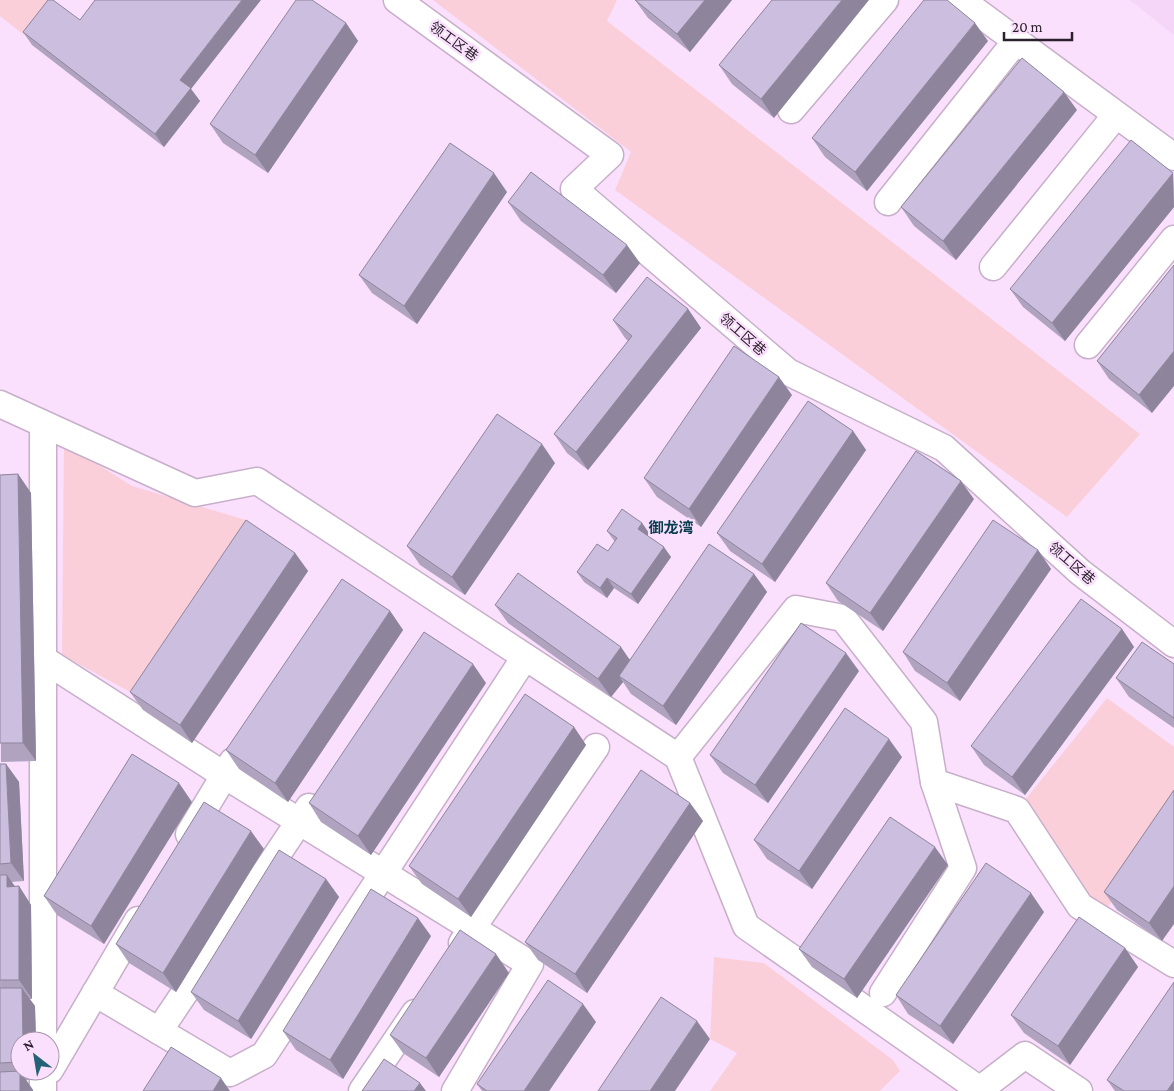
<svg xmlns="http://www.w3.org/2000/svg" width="1174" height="1091" viewBox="0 0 1174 1091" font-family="'Crimson Pro','Noto Sans SC',serif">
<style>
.built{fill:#f5d5f8}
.green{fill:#fbcfda}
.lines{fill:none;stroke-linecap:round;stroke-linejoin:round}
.minor-casing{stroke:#c7afca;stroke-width:29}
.minor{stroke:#fff;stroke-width:26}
.wall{fill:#afa3c0}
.shaded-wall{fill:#8e859c}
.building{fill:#cbbedf;stroke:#8e859c}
.labels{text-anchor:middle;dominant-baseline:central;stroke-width:5;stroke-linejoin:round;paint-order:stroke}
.street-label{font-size:14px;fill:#2b212c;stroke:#fae0fd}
.neighbourhood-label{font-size:15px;font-weight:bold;fill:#063c4d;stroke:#fae0fd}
</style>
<rect width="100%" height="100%" fill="#fae0fd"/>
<polygon class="built" points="1130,0 1174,0 1174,35"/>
<g class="green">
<polygon points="0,0 50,0 24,35 0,16"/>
<polygon points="433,0 617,0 607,21 1140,434 1067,517 615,190 631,152"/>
<polygon points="64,443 132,486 249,521 134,694 62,655"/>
<polygon points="1107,698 1174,747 1174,807 1100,919 1017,810"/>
<polygon points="714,957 764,963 893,1060 900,1071 880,1091 710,1091 737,1053 710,1039"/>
</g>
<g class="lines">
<g class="minor-casing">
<g id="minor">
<polyline points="397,0 610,155 574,189 788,372 944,448 1080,572 1174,644"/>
<polyline points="961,0 1174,157"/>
<polyline points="791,110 885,0"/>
<polyline points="888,202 1016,41"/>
<polyline points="993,267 1116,115"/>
<polyline points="1088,345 1174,239"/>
<polyline points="0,404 195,493 257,481 678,757 746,926 980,1090"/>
<polyline points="43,424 43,1041"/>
<polyline points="43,659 224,775 530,964 455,1091"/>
<polyline points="678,757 796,609 843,618 924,722 934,782 1017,810 1080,906 1174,964"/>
<polyline points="189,834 233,761"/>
<polyline points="462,943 596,747"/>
<polyline points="95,993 230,1073 264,1055 525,657"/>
<polyline points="883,993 963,868 934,782"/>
<polyline points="159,1031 309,807"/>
<polyline points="50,1070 138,920"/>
<polyline points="43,1091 43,1071"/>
<polyline points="362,1091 415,1013"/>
<polyline points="978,1091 1025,1055 1079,1091"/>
</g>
</g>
<use href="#minor" class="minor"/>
</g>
<g class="wall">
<polygon points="635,0 732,0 690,52 648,18"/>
<polygon points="772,0 774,118 732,84 719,65"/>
<polygon points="80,20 191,89 200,101 164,147 32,45 23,32"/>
<polygon points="346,23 358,41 268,173 223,143 210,124"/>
<polygon points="988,41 867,191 825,157 812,138"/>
<polygon points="1077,110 956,260 914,226 901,207"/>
<polygon points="1173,173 1174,207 1065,341 1023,307 1010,289"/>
<polygon points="507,192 417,324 372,293 359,275"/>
<polygon points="508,202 640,263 616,293 521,221"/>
<polygon points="1174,265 1152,413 1109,379 1097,361"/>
<polygon points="688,309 701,328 588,470 567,453 554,434 628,341 625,338 613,320"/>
<polygon points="792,395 701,527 657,497 644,478"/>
<polygon points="853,431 866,450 775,582 730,551 717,533"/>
<polygon points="555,463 465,595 420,565 407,546"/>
<polygon points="18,474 31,493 36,761 1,762 0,475"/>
<polygon points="974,499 883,631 838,601 826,583"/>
<polygon points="642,523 649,533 647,535 671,557 638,604 614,588 607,598 584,582 577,572 608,551 615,542 607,531"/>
<polygon points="1038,550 1051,569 960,701 915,671 903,652"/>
<polygon points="295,553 308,571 192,743 143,710 130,692"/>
<polygon points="754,574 767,592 676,725 631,694 623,682 611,697 508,623 495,605 630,659"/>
<polygon points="390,611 403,630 288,802 239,769 226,750"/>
<polygon points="1122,629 1134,647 1025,795 984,765 971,746"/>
<polygon points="1174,664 1174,728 1129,697 1116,678"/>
<polygon points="859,671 768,803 723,773 710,755"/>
<polygon points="486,683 371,855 321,822 309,803"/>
<polygon points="574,727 586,745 471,917 422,884 409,866"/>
<polygon points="902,757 812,889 767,859 754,840"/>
<polygon points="0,764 6,764 19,782 24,881 11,882 14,886 19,886 31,905 32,999 29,999 35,1006 36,1041 20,1041 20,1071 37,1071 37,1080 26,1080 33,1090 33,1091 0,1091"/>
<polygon points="1174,790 1162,941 1117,910 1104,892"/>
<polygon points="192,802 104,944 57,915 44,896"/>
<polygon points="690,803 703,821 587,993 538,960 525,942"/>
<polygon points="264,849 176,992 129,963 116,944"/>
<polygon points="948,865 857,998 812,967 799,949"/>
<polygon points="326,879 339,897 251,1039 204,1010 191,992"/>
<polygon points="1044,912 953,1044 908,1014 896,995"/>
<polygon points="431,936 343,1079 296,1050 283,1031"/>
<polygon points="1125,948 1138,967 1070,1065 1024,1033 1011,1015"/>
<polygon points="509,973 439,1077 403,1053 390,1035"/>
<polygon points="596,1022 549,1091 482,1091 477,1084"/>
<polygon points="1107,1080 1174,1091 1115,1091"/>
</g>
<g class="shaded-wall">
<polygon points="242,0 261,0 191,89 200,101 164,147 155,134 180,80"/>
<polygon points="705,0 732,0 690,52 677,34"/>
<polygon points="842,0 869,0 774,118 761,99"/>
<polygon points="346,23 358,41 268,173 255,155"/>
<polygon points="975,23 988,41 867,191 855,172"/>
<polygon points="1064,92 1077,110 956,260 943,241"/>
<polygon points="494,173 507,192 417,324 404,306"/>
<polygon points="1173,173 1174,207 1065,341 1052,323"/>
<polygon points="627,245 640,263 616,293 603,275"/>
<polygon points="688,309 701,328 588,470 576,452"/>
<polygon points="1174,351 1174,386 1152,413 1139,395"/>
<polygon points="779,377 792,395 701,527 689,509"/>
<polygon points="853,431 866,450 775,582 762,564"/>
<polygon points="542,444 555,463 465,595 452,577"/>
<polygon points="18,474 31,493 36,761 23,743"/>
<polygon points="961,481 974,499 883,631 870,613"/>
<polygon points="642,523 649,533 645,539 638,529"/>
<polygon points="664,547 671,557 638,604 631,594"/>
<polygon points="1038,550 1051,569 960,701 947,683"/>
<polygon points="295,553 308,571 192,743 180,725"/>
<polygon points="754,574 767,592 676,725 663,706"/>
<polygon points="607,578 614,588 607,598 600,588"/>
<polygon points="390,611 403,630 288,802 275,783"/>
<polygon points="1122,629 1134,647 1025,795 1012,777"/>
<polygon points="621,647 634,666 619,676 623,682 611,697 598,679"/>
<polygon points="846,653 859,671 768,803 755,785"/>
<polygon points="473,664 486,683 371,855 358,836"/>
<polygon points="574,727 586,745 471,917 458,899"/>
<polygon points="889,739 902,757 812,889 799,871"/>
<polygon points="6,764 19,782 24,881 11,863"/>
<polygon points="179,783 192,802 104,944 91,926"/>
<polygon points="690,803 703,821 587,993 575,974"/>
<polygon points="251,831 264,849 176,992 163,973"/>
<polygon points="935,847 948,865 857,998 844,979"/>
<polygon points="7,875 19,892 19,886 31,905 32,999 19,980 7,887"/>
<polygon points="326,879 339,897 251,1039 238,1021"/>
<polygon points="1174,886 1174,924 1162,941 1149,923"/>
<polygon points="1031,893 1044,912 953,1044 940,1026"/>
<polygon points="418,918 431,936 343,1079 330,1060"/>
<polygon points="1125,948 1138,967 1070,1065 1058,1046"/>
<polygon points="496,954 509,973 439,1077 426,1058"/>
<polygon points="22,988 35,1006 36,1041 23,1041"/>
<polygon points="583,1004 596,1022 549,1091 524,1091"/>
<polygon points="697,1021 710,1039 675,1091 650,1091"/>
<polygon points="20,1071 33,1090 33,1091 20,1091"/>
<polygon points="30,1071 37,1071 37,1080"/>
<polygon points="221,1078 230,1091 213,1091"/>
<polygon points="1174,1081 1174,1091 1167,1091"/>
<polygon points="420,1083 426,1091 414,1091"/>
</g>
<g class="building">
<polygon points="48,0 53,0 80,20 95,0 242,0 180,80 191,88 155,134 23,32"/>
<polygon points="296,0 312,0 346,23 255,155 210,124"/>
<polygon points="635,0 705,0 677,34"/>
<polygon points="772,0 842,0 761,99 719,65"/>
<polygon points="924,0 947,0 975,23 855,172 812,138"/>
<polygon points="1022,58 1064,92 943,241 901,207"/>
<polygon points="1131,140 1173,173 1052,323 1010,289"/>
<polygon points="450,143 494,173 404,306 359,275"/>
<polygon points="531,172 627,245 603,275 508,202"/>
<polygon points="1174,265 1174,351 1139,395 1097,361"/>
<polygon points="647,277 688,309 576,452 554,434 632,336 613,320"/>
<polygon points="734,346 779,377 689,509 644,478"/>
<polygon points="808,401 853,431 762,564 717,533"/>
<polygon points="497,414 542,444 452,577 407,546"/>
<polygon points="916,451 961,481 870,613 826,583"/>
<polygon points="18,474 23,743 0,743 0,475"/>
<polygon points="622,509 642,523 638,529 664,547 631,594 607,578 600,588 577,572 597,544 608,551 617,538 607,531"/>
<polygon points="246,520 295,553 180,725 130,692"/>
<polygon points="993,520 1038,550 947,683 903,652"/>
<polygon points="709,544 754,574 663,706 619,676"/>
<polygon points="518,573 621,647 598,679 495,605"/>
<polygon points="342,579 390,611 275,783 226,750"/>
<polygon points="1081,599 1122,629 1012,777 971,746"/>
<polygon points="801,623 846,653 755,785 710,755"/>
<polygon points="424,632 473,664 358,836 309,803"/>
<polygon points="1142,642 1174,664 1174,718 1116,678"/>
<polygon points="525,694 574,727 458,899 409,866"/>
<polygon points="845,708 889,739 799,871 754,840"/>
<polygon points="132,754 179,783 91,926 44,896"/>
<polygon points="0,764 6,764 11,863 0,864"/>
<polygon points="641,770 690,803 575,974 525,942"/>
<polygon points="1174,790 1174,886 1149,923 1104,892"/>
<polygon points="204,802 251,831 163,973 116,944"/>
<polygon points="890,817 935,847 844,979 799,949"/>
<polygon points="279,850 326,879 238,1021 191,992"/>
<polygon points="986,863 1031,893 940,1026 896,995"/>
<polygon points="0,875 7,875 7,887 19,886 19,980 0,980"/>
<polygon points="371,889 418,918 330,1060 283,1031"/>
<polygon points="1079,917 1125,948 1058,1046 1011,1015"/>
<polygon points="460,930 496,954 426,1058 390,1035"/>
<polygon points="548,980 583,1004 524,1091 487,1091 477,1084"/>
<polygon points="1174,982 1174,1081 1167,1091 1124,1091 1107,1080"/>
<polygon points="0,988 22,988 23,1041 20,1041 20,1062 0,1063"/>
<polygon points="661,997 697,1021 650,1091 598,1091"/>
<polygon points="171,1047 221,1078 213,1091 143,1091"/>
<polygon points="384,1059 420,1083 414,1091 362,1091"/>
<polygon points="20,1071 20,1091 0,1091 0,1072"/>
</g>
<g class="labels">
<g class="street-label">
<text transform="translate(454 41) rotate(36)">领工区巷</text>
<text transform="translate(743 334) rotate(41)">领工区巷</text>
<text transform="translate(1072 563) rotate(41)">领工区巷</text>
</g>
<g class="neighbourhood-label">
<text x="671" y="528">御龙湾</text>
</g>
</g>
<g transform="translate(35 1056) rotate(329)"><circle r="24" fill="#fae0fd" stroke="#a794a9"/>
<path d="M0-4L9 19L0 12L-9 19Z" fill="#246278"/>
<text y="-8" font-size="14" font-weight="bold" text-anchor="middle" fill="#2b212c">N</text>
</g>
<path d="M1004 32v8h68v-8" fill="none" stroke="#2b212c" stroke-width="2.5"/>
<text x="1012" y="32" font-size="15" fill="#2b212c" stroke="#fae0fd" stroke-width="4" paint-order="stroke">20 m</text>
</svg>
